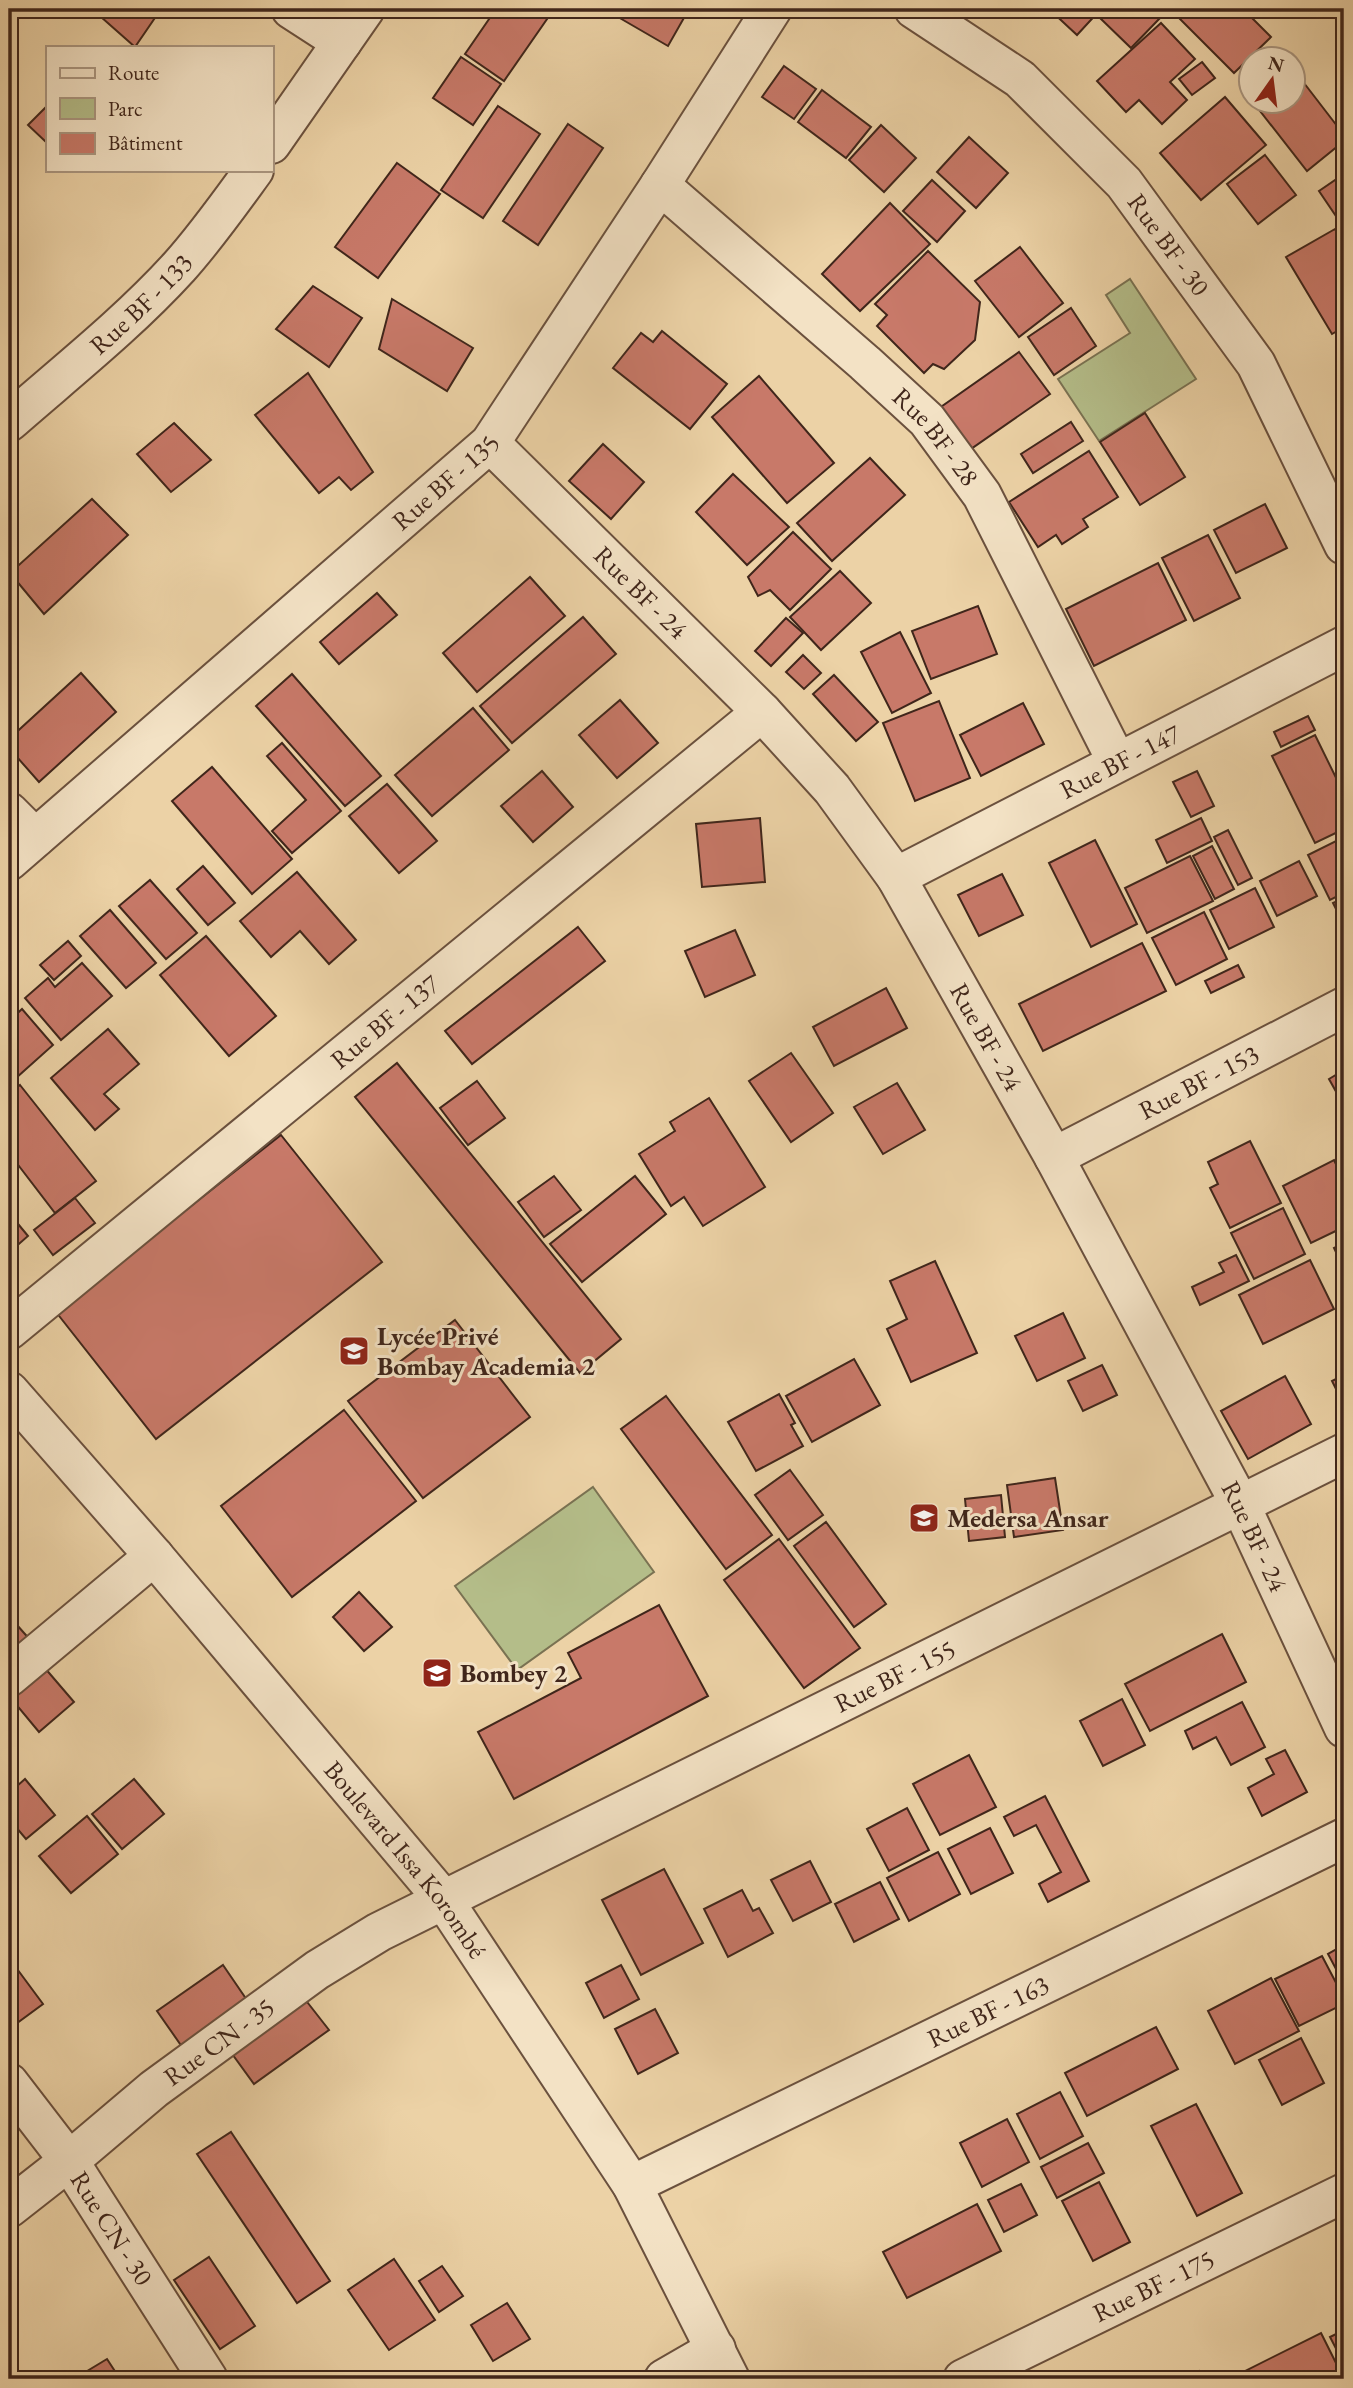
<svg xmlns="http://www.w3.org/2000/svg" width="1353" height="2388" viewBox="0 0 1353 2388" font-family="'EB Garamond',serif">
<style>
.green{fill:#b4bd89;stroke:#7a7252;stroke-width:2}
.building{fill:#c87969;stroke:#40261b;stroke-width:2}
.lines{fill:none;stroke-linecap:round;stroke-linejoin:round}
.minor-casing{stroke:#6b513e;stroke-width:42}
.minor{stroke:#f3e2c5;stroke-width:38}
.labels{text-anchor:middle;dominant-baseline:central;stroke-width:6;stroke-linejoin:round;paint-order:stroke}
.street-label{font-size:26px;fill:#40261b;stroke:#f3e2c5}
.poi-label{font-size:26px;font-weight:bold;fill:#40261b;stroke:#f3e2c5;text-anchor:start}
</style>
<rect width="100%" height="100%" fill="#ecd2a6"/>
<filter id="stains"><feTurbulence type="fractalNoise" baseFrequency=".00286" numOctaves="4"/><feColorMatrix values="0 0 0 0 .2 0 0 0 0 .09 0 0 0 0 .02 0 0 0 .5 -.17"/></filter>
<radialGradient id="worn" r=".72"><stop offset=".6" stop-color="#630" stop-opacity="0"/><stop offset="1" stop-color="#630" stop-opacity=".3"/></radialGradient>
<g class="green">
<polygon points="1130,279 1196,379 1099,441 1058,379 1130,333 1106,295"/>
<polygon points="593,1487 654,1572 517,1670 455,1586"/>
</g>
<g class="building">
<polygon points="92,9 161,9 135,47"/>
<polygon points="496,9 554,9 504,81 465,54"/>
<polygon points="623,9 689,9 668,46 618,17"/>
<polygon points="1049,9 1101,9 1077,35"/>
<polygon points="1110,9 1152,9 1161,17 1131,48 1100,18"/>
<polygon points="1170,9 1243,9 1271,37 1234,73"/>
<polygon points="1161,23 1195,59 1170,82 1187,100 1162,124 1139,100 1126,112 1097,81"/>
<polygon points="461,57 501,84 473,125 433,98"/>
<polygon points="1202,62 1215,78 1192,95 1179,79"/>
<polygon points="784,66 816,89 794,119 762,97"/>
<polygon points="1294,70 1344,135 1344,141 1307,171 1253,102 1294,102"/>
<polygon points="1252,79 1252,100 1241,87"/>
<polygon points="822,90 871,127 846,158 798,122"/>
<polygon points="1225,97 1266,145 1201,200 1160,153"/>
<polygon points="47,106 47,143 28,125"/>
<polygon points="498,106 540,134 483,218 441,190"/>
<polygon points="568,124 603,148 538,245 503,221"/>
<polygon points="881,125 916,158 884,192 849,160"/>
<polygon points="969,137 1008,173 976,208 937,172"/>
<polygon points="1265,155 1296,195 1258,224 1227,184"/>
<polygon points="397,163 440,194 378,278 335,247"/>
<polygon points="1344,174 1344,228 1319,191"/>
<polygon points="932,180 965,211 937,242 903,211"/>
<polygon points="890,203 930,244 860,311 822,274"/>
<polygon points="1335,229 1344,245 1344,327 1332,334 1286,257"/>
<polygon points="1020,247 1063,303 1019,337 975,281"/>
<polygon points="928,251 980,302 975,340 944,369 933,364 924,373 877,326 887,315 875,304"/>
<polygon points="313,286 362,318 329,367 276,329"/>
<polygon points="392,299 473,348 447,391 379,349"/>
<polygon points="1071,308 1096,346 1054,375 1028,337"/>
<polygon points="662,331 727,384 690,429 613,368 641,333 653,342"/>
<polygon points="1019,352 1050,394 968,451 938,409"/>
<polygon points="308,373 373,472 351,490 339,477 319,493 255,415"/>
<polygon points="759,376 834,463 787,503 712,417"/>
<polygon points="1145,413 1185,477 1140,505 1100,442"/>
<polygon points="1071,422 1083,441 1033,473 1021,454"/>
<polygon points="174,423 211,460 171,492 137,454"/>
<polygon points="603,444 644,482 611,519 569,481"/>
<polygon points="1089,451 1118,497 1083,519 1088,527 1062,544 1056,535 1038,547 1009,502"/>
<polygon points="870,458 905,495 832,561 797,523"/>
<polygon points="733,474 789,527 747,565 696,512"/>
<polygon points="92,499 128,535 44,614 10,573"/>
<polygon points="1265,504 1287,548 1236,573 1214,530"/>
<polygon points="793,532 831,569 790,610 770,590 758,596 748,577"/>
<polygon points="1208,535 1240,598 1194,621 1162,558"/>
<polygon points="1158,563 1186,620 1094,666 1066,609"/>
<polygon points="840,571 871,603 821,650 790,617"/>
<polygon points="530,577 565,616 477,692 443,653"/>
<polygon points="377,593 397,615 339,664 320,642"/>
<polygon points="978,606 997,654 931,679 912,631"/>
<polygon points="583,617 616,654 512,743 480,706"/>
<polygon points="786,618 803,633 771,666 755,651"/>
<polygon points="900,632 931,693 892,713 861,652"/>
<polygon points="803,655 821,673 804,689 786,672"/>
<polygon points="81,673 116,712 39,782 9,748 9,739"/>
<polygon points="292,674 381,776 345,806 256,706"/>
<polygon points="834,675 878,722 856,741 813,694"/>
<polygon points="620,700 658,743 617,778 579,735"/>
<polygon points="939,701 970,778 915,801 883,723"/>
<polygon points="1023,703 1044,744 981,776 960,735"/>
<polygon points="473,708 509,750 432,816 395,775"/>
<polygon points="1308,716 1315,730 1281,747 1274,732"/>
<polygon points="1315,735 1344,794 1344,829 1315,843 1272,756"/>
<polygon points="282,743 341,811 292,853 272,831 306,800 267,756"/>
<polygon points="212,767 292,859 252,894 172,801"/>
<polygon points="542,771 573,807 533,842 501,806"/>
<polygon points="1197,771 1214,806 1191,817 1173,782"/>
<polygon points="387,784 437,841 399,873 349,816"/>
<polygon points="760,818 765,882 702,887 696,824"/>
<polygon points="1201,818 1212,841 1167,863 1156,840"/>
<polygon points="1228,830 1252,878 1238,885 1214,837"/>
<polygon points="1344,837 1344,893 1330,900 1308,855"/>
<polygon points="1095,840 1137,924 1091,947 1049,863"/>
<polygon points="1212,846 1234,889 1215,899 1193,856"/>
<polygon points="1190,856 1213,901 1147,933 1125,888"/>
<polygon points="1299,861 1317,896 1277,916 1260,881"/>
<polygon points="203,866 235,903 208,925 177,889"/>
<polygon points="297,872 356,940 329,964 300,931 271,957 240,921"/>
<polygon points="1002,874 1023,915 979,936 958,895"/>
<polygon points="150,880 197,933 166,959 119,906"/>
<polygon points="1255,888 1274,927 1229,949 1210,910"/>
<polygon points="1344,898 1344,925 1333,903"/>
<polygon points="110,910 156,963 126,988 80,936"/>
<polygon points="1204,912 1227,959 1176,985 1152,938"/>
<polygon points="578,927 605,961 472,1064 445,1031"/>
<polygon points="735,930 755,975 705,997 685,951"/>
<polygon points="206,936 276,1016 229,1056 160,975"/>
<polygon points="68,941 81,956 54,980 40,965"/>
<polygon points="1142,943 1166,991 1043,1051 1019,1004"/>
<polygon points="82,963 112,996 61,1040 25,998 48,978 55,987"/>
<polygon points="1238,965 1244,977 1211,993 1205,981"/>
<polygon points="886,988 907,1028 834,1066 813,1027"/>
<polygon points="22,1009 53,1045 16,1078 9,1070 9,1021"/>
<polygon points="108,1029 139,1064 104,1094 119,1109 95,1130 51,1078"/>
<polygon points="791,1053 833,1113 791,1142 749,1081"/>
<polygon points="397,1063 621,1339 580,1373 355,1097"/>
<polygon points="1344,1070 1344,1106 1329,1079"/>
<polygon points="477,1081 505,1118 468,1145 440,1108"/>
<polygon points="897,1083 925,1130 883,1154 854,1107"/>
<polygon points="20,1085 96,1181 55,1213 9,1153 9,1094"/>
<polygon points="709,1098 765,1187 703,1226 684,1197 671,1206 639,1154 675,1131 670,1122"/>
<polygon points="281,1135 382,1262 156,1439 56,1312"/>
<polygon points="1250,1141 1281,1203 1230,1228 1210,1188 1218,1184 1208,1162"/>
<polygon points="1334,1160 1344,1181 1344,1227 1311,1243 1283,1186"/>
<polygon points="554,1176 581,1210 544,1237 518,1202"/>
<polygon points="635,1176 666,1214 582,1282 550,1244"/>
<polygon points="75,1198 95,1223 53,1255 34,1230"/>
<polygon points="1283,1208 1305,1254 1254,1279 1231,1233"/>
<polygon points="9,1213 28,1236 12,1250 9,1246"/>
<polygon points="1344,1243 1344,1269 1334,1248"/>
<polygon points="1236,1255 1249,1281 1200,1305 1192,1287 1224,1272 1219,1263"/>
<polygon points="1310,1260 1334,1309 1263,1344 1239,1295"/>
<polygon points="935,1261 977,1353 911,1382 887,1329 907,1319 890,1281"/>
<polygon points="1063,1313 1085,1358 1037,1381 1015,1336"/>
<polygon points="455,1320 530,1417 423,1498 348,1401"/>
<polygon points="854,1359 880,1405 812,1442 786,1396"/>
<polygon points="1102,1365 1117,1395 1083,1411 1068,1381"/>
<polygon points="1344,1375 1344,1405 1332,1381"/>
<polygon points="1285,1376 1311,1424 1248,1459 1221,1411"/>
<polygon points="779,1394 795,1423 791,1425 803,1446 756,1471 728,1422"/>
<polygon points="666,1396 772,1535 726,1569 621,1429"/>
<polygon points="344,1410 416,1501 292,1597 221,1506"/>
<polygon points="790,1470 823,1515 788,1540 755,1495"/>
<polygon points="1055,1478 1063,1530 1014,1537 1007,1485"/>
<polygon points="1001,1495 1005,1537 969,1541 965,1499"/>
<polygon points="826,1522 886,1604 854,1627 794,1546"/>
<polygon points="779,1539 860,1648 804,1688 724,1580"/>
<polygon points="359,1592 392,1627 364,1651 333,1617"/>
<polygon points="659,1605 708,1696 514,1799 478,1732 581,1678 568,1653"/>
<polygon points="9,1616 32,1642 9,1662"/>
<polygon points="1222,1634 1246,1682 1150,1731 1125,1684"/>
<polygon points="44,1667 74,1702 39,1732 9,1696"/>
<polygon points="1122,1699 1145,1745 1103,1766 1080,1721"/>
<polygon points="1242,1702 1265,1747 1231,1765 1216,1737 1193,1749 1185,1731"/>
<polygon points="1285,1750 1307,1792 1262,1816 1248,1788 1274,1774 1266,1759"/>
<polygon points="969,1755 996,1807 940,1835 913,1784"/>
<polygon points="25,1779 55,1815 26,1839 9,1819 9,1793"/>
<polygon points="134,1779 164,1814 122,1849 92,1814"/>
<polygon points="1045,1796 1089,1881 1048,1902 1039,1884 1061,1872 1036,1825 1014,1836 1004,1817"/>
<polygon points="907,1808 929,1850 889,1871 867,1829"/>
<polygon points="87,1816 118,1854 71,1893 39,1856"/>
<polygon points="990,1828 1013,1873 971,1894 948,1849"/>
<polygon points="938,1852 960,1894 909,1921 887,1878"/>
<polygon points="810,1861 831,1902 793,1921 771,1880"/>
<polygon points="664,1869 703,1943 641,1975 602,1900"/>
<polygon points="880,1882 899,1919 854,1942 835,1904"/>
<polygon points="742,1890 753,1911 759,1908 773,1933 728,1957 704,1909"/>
<polygon points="1344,1945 1344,1984 1328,1954"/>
<polygon points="1322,1956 1344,1998 1344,2004 1299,2026 1275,1979"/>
<polygon points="9,1958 43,2004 9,2029"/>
<polygon points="223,1965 251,2006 185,2051 157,2011"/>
<polygon points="621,1965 639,1999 604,2018 586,1983"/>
<polygon points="1271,1978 1299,2031 1235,2064 1208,2011"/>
<polygon points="304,1998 329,2030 254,2084 230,2051"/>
<polygon points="655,2009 678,2053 638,2074 615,2029"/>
<polygon points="1156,2027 1178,2069 1087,2116 1065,2073"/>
<polygon points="1301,2038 1324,2083 1282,2105 1259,2060"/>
<polygon points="1060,2092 1083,2136 1040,2159 1017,2114"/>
<polygon points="1196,2104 1242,2193 1197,2216 1151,2126"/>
<polygon points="1007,2119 1029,2162 982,2187 960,2143"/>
<polygon points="231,2132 330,2281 297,2303 197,2154"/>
<polygon points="1088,2143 1104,2173 1057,2198 1041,2167"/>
<polygon points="1099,2182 1130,2242 1093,2261 1062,2201"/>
<polygon points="1021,2184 1037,2215 1004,2232 988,2200"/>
<polygon points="977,2204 1001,2251 907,2298 883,2252"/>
<polygon points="209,2257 255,2326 220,2349 174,2280"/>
<polygon points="394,2259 435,2320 389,2350 348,2290"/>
<polygon points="442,2266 463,2296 439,2312 419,2281"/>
<polygon points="507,2303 530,2339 493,2361 471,2325"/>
<polygon points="1344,2330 1344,2364 1330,2337"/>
<polygon points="1321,2333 1344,2379 1231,2379 1231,2378"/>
<polygon points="107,2359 120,2379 74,2379"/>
<polygon points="1199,2371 1204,2379 1182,2379"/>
</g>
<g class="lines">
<g class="minor-casing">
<g id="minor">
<polyline points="291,9 342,42"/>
<path id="s1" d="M914,9L1020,79L1124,183L1256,364L1344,545"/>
<polyline points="271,144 365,9"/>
<path id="s2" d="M660,185L865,363L927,420L982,495L1117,762"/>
<path id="s3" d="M9,422C66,372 127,324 179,267C206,237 230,203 254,170"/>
<path id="s4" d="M490,443L762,712L832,789L896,877L1054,1157L1240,1504L1344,1728"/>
<polyline points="9,812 35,838"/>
<path id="s5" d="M9,861L490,443L660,185L772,9"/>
<path id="s6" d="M896,877L1344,646"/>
<path id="s7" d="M1054,1157L1344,1007"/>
<path id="s8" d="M9,1330L762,712"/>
<path id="s9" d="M9,1391L154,1556L443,1899L632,2185L730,2379"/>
<polyline points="9,1677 154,1556"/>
<path id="s10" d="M9,2083L69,2161L208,2379"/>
<path id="s11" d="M632,2185L1344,1838"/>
<path id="s12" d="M9,2208L69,2161L154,2089L317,1970L379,1932L1344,1453"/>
<polyline points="664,2379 716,2349"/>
<path id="s13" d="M963,2379L1344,2193"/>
</g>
</g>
<use href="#minor" class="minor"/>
</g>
<defs>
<g id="school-square" transform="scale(1.575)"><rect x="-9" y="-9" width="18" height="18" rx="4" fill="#8f2418" stroke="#f3e2c5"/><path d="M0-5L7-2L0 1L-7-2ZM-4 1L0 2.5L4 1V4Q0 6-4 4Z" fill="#fff"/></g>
</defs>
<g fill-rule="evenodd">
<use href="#school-square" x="354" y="1351"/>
<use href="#school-square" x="924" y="1518"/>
<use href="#school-square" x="437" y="1673"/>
</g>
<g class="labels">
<g class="street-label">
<text stroke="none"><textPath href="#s1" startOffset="350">Rue BF - 30</textPath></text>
<text stroke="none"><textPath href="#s3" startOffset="177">Rue BF - 133</textPath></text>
<text stroke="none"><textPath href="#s2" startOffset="374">Rue BF - 28</textPath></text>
<text stroke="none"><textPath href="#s5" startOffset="578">Rue BF - 135</textPath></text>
<text stroke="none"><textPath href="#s4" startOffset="212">Rue BF - 24</textPath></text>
<text stroke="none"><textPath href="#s6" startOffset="252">Rue BF - 147</textPath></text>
<text stroke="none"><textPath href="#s8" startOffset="486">Rue BF - 137</textPath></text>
<text stroke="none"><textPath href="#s4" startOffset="779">Rue BF - 24</textPath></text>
<text stroke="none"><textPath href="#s7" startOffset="163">Rue BF - 153</textPath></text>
<text stroke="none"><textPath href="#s4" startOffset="1346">Rue BF - 24</textPath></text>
<text stroke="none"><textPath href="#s12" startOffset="1038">Rue BF - 155</textPath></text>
<text stroke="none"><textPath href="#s9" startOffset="614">Boulevard Issa Korombé</textPath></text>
<text stroke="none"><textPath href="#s11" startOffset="396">Rue BF - 163</textPath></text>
<text stroke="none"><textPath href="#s12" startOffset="268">Rue CN - 35</textPath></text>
<text stroke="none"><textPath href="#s10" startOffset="178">Rue CN - 30</textPath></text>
<text stroke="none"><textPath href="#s13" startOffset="212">Rue BF - 175</textPath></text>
</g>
<g class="poi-label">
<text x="377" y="1336">Lycée Privé<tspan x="377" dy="30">Bombay Academia 2</tspan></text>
<text x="947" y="1518">Medersa Ansar</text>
<text x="460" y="1673">Bombey 2</text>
</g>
</g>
<rect width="1353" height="2388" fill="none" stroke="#ecd2a6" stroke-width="35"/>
<rect x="10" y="10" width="1332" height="2367" fill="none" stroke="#40261b" stroke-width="3.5"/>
<rect x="18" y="18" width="1318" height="2353" fill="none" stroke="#40261b" stroke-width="2"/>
<rect x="46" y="46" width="228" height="126" fill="#f3e2c5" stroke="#ab9781" stroke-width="2"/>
<rect x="60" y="68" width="35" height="10" fill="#f3e2c5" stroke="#ab9781" stroke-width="2"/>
<text x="108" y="80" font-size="21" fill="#40261b">Route</text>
<rect x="60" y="98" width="35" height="21" fill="#b4bd89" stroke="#ab9781" stroke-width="2"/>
<text x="108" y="116" font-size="21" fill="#40261b">Parc</text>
<rect x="60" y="133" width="35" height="21" fill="#c87969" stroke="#ab9781" stroke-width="2"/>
<text x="108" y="150" font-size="21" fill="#40261b">Bâtiment</text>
<g transform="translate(1272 80) rotate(14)"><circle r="33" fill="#f3e2c5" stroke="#ab9781" stroke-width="2"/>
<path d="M0-5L12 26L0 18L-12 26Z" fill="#8f2418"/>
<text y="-10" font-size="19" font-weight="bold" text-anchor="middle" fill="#40261b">N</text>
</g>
<rect width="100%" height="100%" filter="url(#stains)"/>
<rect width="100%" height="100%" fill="url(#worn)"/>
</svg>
